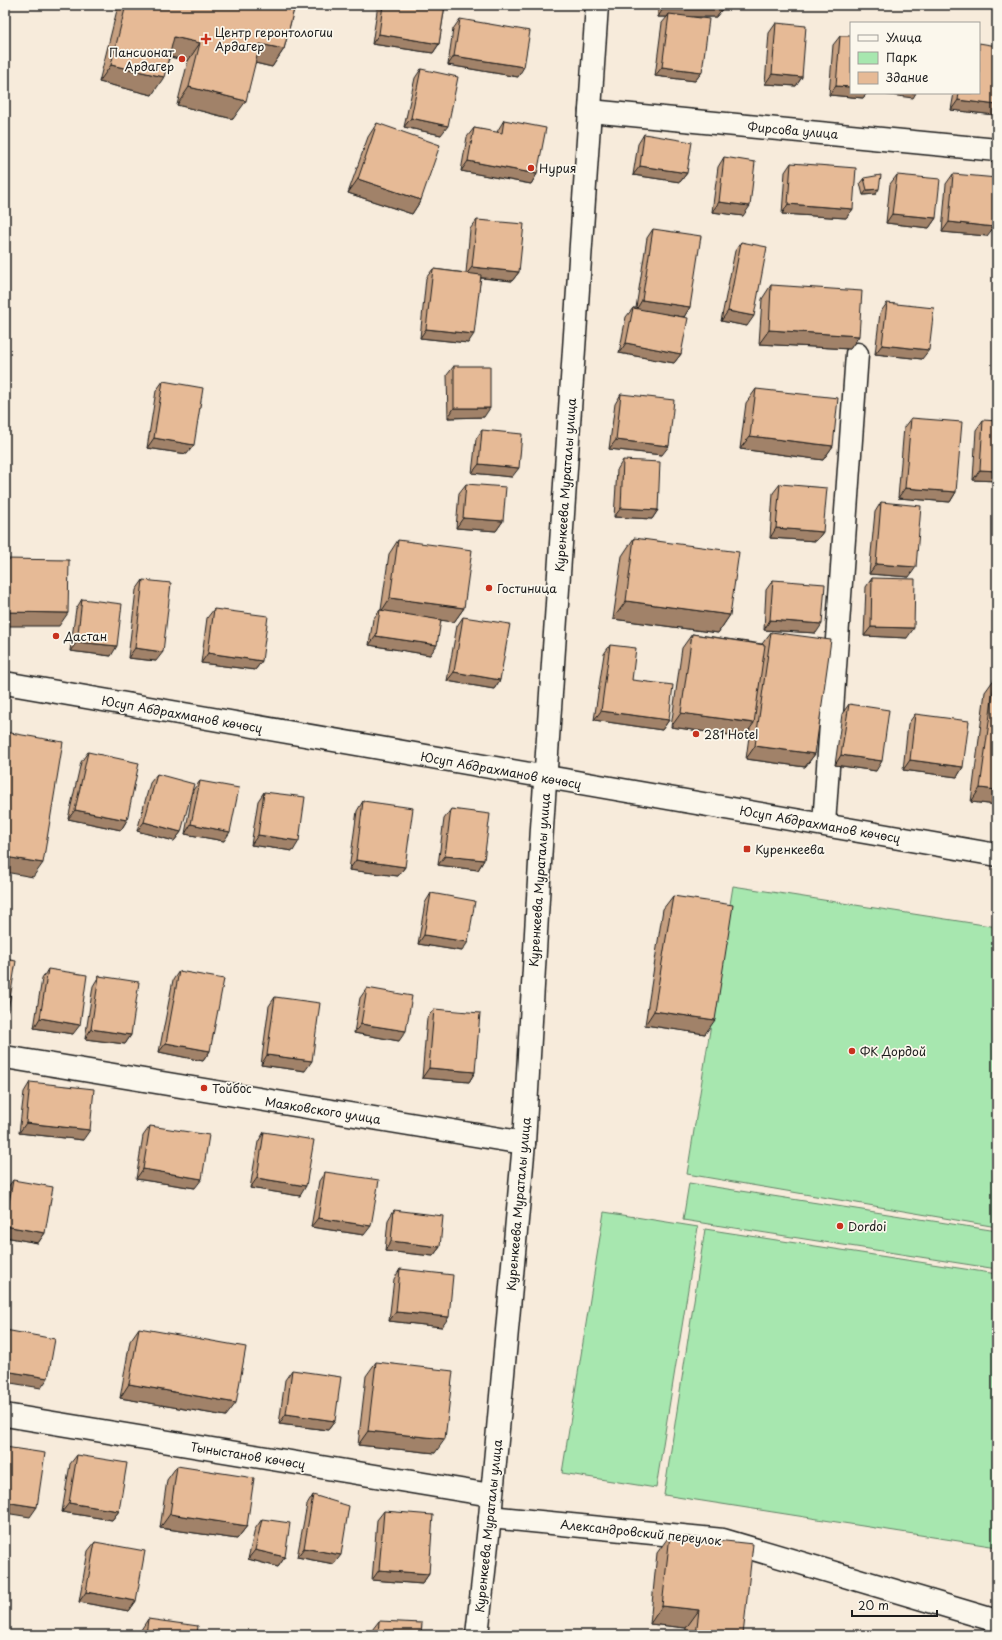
<svg xmlns="http://www.w3.org/2000/svg" width="1002" height="1640" viewBox="0 0 1002 1640" font-family="'Playpen Sans',sans-serif">
<style>
.green{fill:#a7e7af;stroke:#628266}
.lines{fill:none;stroke-linecap:round;stroke-linejoin:round}
.minor-casing{stroke:#1c1c1c;stroke-width:25}
.tertiary-casing{stroke:#1c1c1c;stroke-width:25}
.primary-casing{stroke:#1c1c1c;stroke-width:25}
.minor{stroke:#fbf7ec;stroke-width:22}
.tertiary{stroke:#fbf7ec;stroke-width:22}
.primary{stroke:#fbf7ec;stroke-width:22}
.wall{fill:#c6a081;stroke:#1c1c1c}
.shaded-wall{fill:#a18269;stroke:#1c1c1c}
.building{fill:#e6ba96;stroke:#1c1c1c}
.poi-dot{fill:#c8321e;stroke:#fbf7ec;stroke-width:1.5}
.labels{text-anchor:middle;dominant-baseline:central;stroke-width:3.5;stroke-linejoin:round;paint-order:stroke}
.poi-label{font-size:12px;fill:#1c1c1c;stroke:#fbf7ec;text-anchor:start}
.street-label{font-size:12px;fill:#1c1c1c;stroke:#fbf7ec}
</style>
<rect width="100%" height="100%" fill="#f7ebdb"/>
<filter id="ink" filterUnits="userSpaceOnUse"><feTurbulence type="fractalNoise" baseFrequency=".025" numOctaves="2"/><feDisplacementMap in="SourceGraphic" scale="8" xChannelSelector="R" yChannelSelector="G"/><feConvolveMatrix kernelMatrix="1 2 1 2 8 2 1 2 1" color-interpolation-filters="sRGB"/></filter>
<g filter="url(#ink)">
<g class="green">
<polygon points="733,886 997,927 997,1227 687,1174"/>
<polygon points="689,1183 997,1231 997,1269 683,1220"/>
<polygon points="604,1212 698,1227 656,1488 562,1473"/>
<polygon points="705,1229 997,1274 997,1547 664,1495"/>
</g>
<g class="lines">
<g class="minor-casing">
<g id="minor">
<polyline points="590,111 997,150"/>
<polyline points="824,824 857,354"/>
<polyline points="5,1057 524,1143"/>
<polyline points="5,1415 491,1495"/>
<polyline points="490,1517 723,1540 997,1621"/>
</g>
</g>
<g class="tertiary-casing">
<polyline id="tertiary" points="477,1635 490,1517 524,1143 542,828 597,5"/>
</g>
<g class="primary-casing">
<polyline id="primary" points="5,683 997,855"/>
</g>
<use href="#minor" class="minor"/>
<use href="#tertiary" class="tertiary"/>
<use href="#primary" class="primary"/>
</g>
<g class="wall">
<polygon points="120,5 295,5 284,49 272,67 255,63 233,119 177,105 188,61 170,57 152,95 99,82 117,10"/>
<polygon points="378,5 445,5 439,44 433,53 372,44"/>
<polygon points="658,5 723,5 723,8 716,17 692,17 702,72 695,81 655,76 662,23 667,17 658,17"/>
<polygon points="460,19 518,77 448,65 453,29"/>
<polygon points="776,23 802,77 796,86 765,84 769,33"/>
<polygon points="840,36 851,93 867,93 863,98 829,95 833,45"/>
<polygon points="421,69 441,135 404,127 415,78"/>
<polygon points="954,93 979,93 995,115 951,110"/>
<polygon points="504,120 537,174 531,184 461,171 467,137 474,128 497,133 498,130"/>
<polygon points="377,123 421,200 412,214 348,193 368,137"/>
<polygon points="644,134 687,173 680,182 633,175 638,144"/>
<polygon points="724,157 743,216 712,212 718,167"/>
<polygon points="791,163 853,209 846,218 782,214 785,172"/>
<polygon points="953,174 987,236 942,232 946,184"/>
<polygon points="897,175 936,218 929,228 886,223 890,184"/>
<polygon points="864,178 876,194 863,195 860,183"/>
<polygon points="477,220 519,272 512,281 481,278 468,343 420,338 426,278 433,269 466,273 470,229"/>
<polygon points="653,229 690,307 684,317 669,315 681,354 674,363 619,353 626,317 633,308 636,308 647,238"/>
<polygon points="997,241 997,274 994,273"/>
<polygon points="741,242 747,326 721,321 735,251"/>
<polygon points="771,285 859,336 850,349 759,344 762,299"/>
<polygon points="887,303 922,359 875,354 880,313"/>
<polygon points="454,366 484,417 448,418 447,375"/>
<polygon points="163,381 187,454 147,448 156,391"/>
<polygon points="756,389 833,446 823,460 740,449 746,403"/>
<polygon points="621,394 662,455 609,449 615,404"/>
<polygon points="911,418 956,492 950,502 898,498 904,427"/>
<polygon points="983,420 997,481 973,480 976,430"/>
<polygon points="482,430 512,477 472,473 476,439"/>
<polygon points="623,460 658,510 652,519 614,517 617,470"/>
<polygon points="466,484 503,521 496,531 456,528 459,493"/>
<polygon points="780,484 823,532 816,541 770,538 773,493"/>
<polygon points="881,502 909,577 869,574 875,512"/>
<polygon points="634,538 730,615 718,633 613,619 622,556"/>
<polygon points="398,540 464,608 454,622 441,620 430,655 369,645 373,619 380,610 381,610 389,554"/>
<polygon points="872,578 907,638 864,636 866,587"/>
<polygon points="143,580 156,661 128,658 136,590"/>
<polygon points="773,580 816,633 764,630 766,590"/>
<polygon points="82,599 111,656 70,651 76,609"/>
<polygon points="214,609 262,661 255,670 201,663 207,618"/>
<polygon points="463,617 500,680 494,689 447,681 457,626"/>
<polygon points="771,632 815,754 805,767 746,759 750,729 744,737 671,727 682,648 692,634 762,644"/>
<polygon points="610,645 632,680 669,720 662,730 594,720 604,654"/>
<polygon points="995,678 997,678 997,805 971,802 985,692"/>
<polygon points="849,704 876,771 835,765 842,714"/>
<polygon points="915,714 963,767 957,777 903,770 908,724"/>
<polygon points="88,752 127,820 121,830 68,819 81,762"/>
<polygon points="157,774 181,832 174,841 137,831 150,783"/>
<polygon points="200,781 224,841 185,834 193,790"/>
<polygon points="264,792 293,851 251,845 258,801"/>
<polygon points="363,801 405,867 398,876 349,870 357,811"/>
<polygon points="451,809 484,860 478,870 438,865 444,819"/>
<polygon points="431,893 462,951 418,944 425,903"/>
<polygon points="673,896 705,1034 645,1025 663,909"/>
<polygon points="48,969 73,1034 34,1028 42,979"/>
<polygon points="179,971 210,1051 203,1061 159,1052 173,980"/>
<polygon points="99,976 131,1035 125,1044 85,1039 93,986"/>
<polygon points="367,988 399,1041 354,1033 360,998"/>
<polygon points="275,997 305,1071 261,1065 269,1006"/>
<polygon points="434,1009 475,1072 469,1082 422,1078 427,1018"/>
<polygon points="30,1082 83,1140 19,1133 24,1092"/>
<polygon points="150,1126 195,1188 136,1179 143,1136"/>
<polygon points="264,1132 300,1196 250,1188 258,1142"/>
<polygon points="325,1172 364,1235 311,1227 319,1181"/>
<polygon points="13,1180 45,1233 38,1243 5,1237 5,1196 6,1190"/>
<polygon points="394,1210 440,1247 433,1256 385,1251 388,1220"/>
<polygon points="400,1269 442,1327 389,1321 394,1279"/>
<polygon points="139,1328 226,1416 120,1398 130,1341"/>
<polygon points="376,1362 435,1453 358,1445 366,1376"/>
<polygon points="292,1370 335,1421 328,1430 279,1424 285,1380"/>
<polygon points="77,1455 119,1511 112,1520 62,1512 70,1464"/>
<polygon points="177,1466 247,1526 237,1539 160,1528 167,1480"/>
<polygon points="313,1495 334,1564 297,1557 307,1505"/>
<polygon points="384,1511 429,1574 422,1584 372,1580 377,1520"/>
<polygon points="262,1519 285,1557 278,1567 248,1559 255,1529"/>
<polygon points="670,1535 743,1635 686,1635 686,1628 650,1624 657,1553"/>
<polygon points="95,1542 136,1601 129,1611 79,1602 88,1551"/>
<polygon points="148,1619 197,1635 138,1635 139,1633"/>
<polygon points="379,1621 421,1635 372,1635 372,1630"/>
</g>
<g class="shaded-wall">
<polygon points="664,7 723,8 716,17 669,17 669,14 667,17 658,17"/>
<polygon points="379,34 439,44 433,53 372,44"/>
<polygon points="174,37 200,43 188,61 162,55"/>
<polygon points="260,44 284,49 272,67 247,61"/>
<polygon points="454,56 524,67 518,77 448,65"/>
<polygon points="111,65 164,77 152,95 99,82"/>
<polygon points="662,67 702,72 695,81 655,76"/>
<polygon points="772,74 802,77 796,86 765,84"/>
<polygon points="836,86 851,87 851,93 867,93 863,98 829,95"/>
<polygon points="189,87 246,101 233,119 177,105"/>
<polygon points="883,93 916,93 913,98 882,94"/>
<polygon points="958,100 997,105 997,113 995,115 951,110"/>
<polygon points="411,118 448,126 441,135 404,127"/>
<polygon points="468,161 537,174 531,184 461,171"/>
<polygon points="640,166 687,173 680,182 633,175"/>
<polygon points="358,179 421,200 412,214 348,193"/>
<polygon points="879,189 876,194 863,195 867,190"/>
<polygon points="719,202 750,206 743,216 712,212"/>
<polygon points="788,204 853,209 846,218 782,214"/>
<polygon points="892,214 936,218 929,228 886,223"/>
<polygon points="949,222 994,227 987,236 942,232"/>
<polygon points="472,267 519,272 512,281 465,276"/>
<polygon points="997,269 997,274 994,273"/>
<polygon points="642,300 690,307 684,317 636,310"/>
<polygon points="728,311 754,316 747,326 721,321"/>
<polygon points="426,329 474,334 468,343 420,338"/>
<polygon points="769,330 859,336 850,349 759,344"/>
<polygon points="626,343 681,354 674,363 619,353"/>
<polygon points="882,345 929,350 922,359 875,354"/>
<polygon points="454,408 490,408 484,417 448,418"/>
<polygon points="750,436 833,446 823,460 740,449"/>
<polygon points="154,438 194,445 187,454 147,448"/>
<polygon points="616,440 669,446 662,455 609,449"/>
<polygon points="479,464 519,468 512,477 472,473"/>
<polygon points="980,470 997,471 997,481 973,480"/>
<polygon points="905,488 956,492 950,502 898,498"/>
<polygon points="621,508 658,510 652,519 614,517"/>
<polygon points="463,518 503,521 496,531 456,528"/>
<polygon points="776,528 823,532 816,541 770,538"/>
<polygon points="876,564 916,567 909,577 869,574"/>
<polygon points="390,598 464,608 454,622 381,612"/>
<polygon points="626,601 730,615 718,633 613,619"/>
<polygon points="5,612 68,613 59,626 5,626"/>
<polygon points="770,620 822,624 816,633 764,630"/>
<polygon points="871,627 914,628 907,638 864,636"/>
<polygon points="376,636 437,645 430,655 369,645"/>
<polygon points="77,642 117,646 111,656 70,651"/>
<polygon points="135,648 163,652 156,661 128,658"/>
<polygon points="208,653 262,661 255,670 201,663"/>
<polygon points="454,672 500,680 494,689 447,681"/>
<polygon points="601,711 669,720 662,730 594,720"/>
<polygon points="681,713 754,723 744,737 671,727"/>
<polygon points="755,746 815,754 805,767 746,759"/>
<polygon points="841,755 882,761 876,771 835,765"/>
<polygon points="910,760 963,767 957,777 903,770"/>
<polygon points="980,788 997,790 997,805 971,802"/>
<polygon points="75,810 127,820 121,830 68,819"/>
<polygon points="144,822 181,832 174,841 137,831"/>
<polygon points="191,824 230,832 224,841 185,834"/>
<polygon points="258,835 299,841 293,851 251,845"/>
<polygon points="445,856 484,860 478,870 438,865"/>
<polygon points="5,857 43,863 33,877 5,872"/>
<polygon points="356,860 405,867 398,876 349,870"/>
<polygon points="424,935 468,942 462,951 418,944"/>
<polygon points="5,1011 8,1011 5,1015"/>
<polygon points="654,1011 715,1020 705,1034 645,1025"/>
<polygon points="40,1018 80,1025 73,1034 34,1028"/>
<polygon points="361,1024 406,1031 399,1041 354,1033"/>
<polygon points="91,1029 131,1035 125,1044 85,1039"/>
<polygon points="166,1043 210,1051 203,1061 159,1052"/>
<polygon points="267,1055 312,1061 305,1071 261,1065"/>
<polygon points="429,1068 475,1072 469,1082 422,1078"/>
<polygon points="26,1123 90,1130 83,1140 19,1133"/>
<polygon points="143,1169 202,1179 195,1188 136,1179"/>
<polygon points="257,1178 306,1186 300,1196 250,1188"/>
<polygon points="318,1218 371,1226 364,1235 311,1227"/>
<polygon points="5,1226 45,1233 38,1243 5,1237"/>
<polygon points="391,1241 440,1247 433,1256 385,1251"/>
<polygon points="396,1312 449,1317 442,1327 389,1321"/>
<polygon points="5,1371 48,1378 41,1388 5,1382"/>
<polygon points="129,1384 236,1403 226,1416 120,1398"/>
<polygon points="286,1414 335,1421 328,1430 279,1424"/>
<polygon points="368,1431 445,1439 435,1453 358,1445"/>
<polygon points="5,1502 37,1507 30,1517 5,1513"/>
<polygon points="69,1503 119,1511 112,1520 62,1512"/>
<polygon points="170,1514 247,1526 237,1539 160,1528"/>
<polygon points="304,1548 341,1555 334,1564 297,1557"/>
<polygon points="255,1550 285,1557 278,1567 248,1559"/>
<polygon points="379,1570 429,1574 422,1584 372,1580"/>
<polygon points="86,1592 136,1601 129,1611 79,1602"/>
<polygon points="662,1606 699,1610 686,1628 650,1624"/>
</g>
<g class="building">
<polygon points="126,5 295,5 284,49 260,44 246,101 189,87 200,43 174,37 164,77 111,65"/>
<polygon points="383,5 445,5 439,44 379,34"/>
<polygon points="665,5 723,5 723,8 664,7"/>
<polygon points="669,14 709,19 702,72 662,67"/>
<polygon points="460,19 530,31 524,67 454,56"/>
<polygon points="776,23 806,26 802,77 772,74"/>
<polygon points="840,36 851,36 851,87 836,86"/>
<polygon points="979,43 997,46 997,105 958,100 959,93 979,93"/>
<polygon points="421,69 458,77 448,126 411,118"/>
<polygon points="504,120 546,128 537,174 468,161 474,128 502,133"/>
<polygon points="377,123 440,145 421,200 358,179"/>
<polygon points="644,134 692,142 687,173 640,166"/>
<polygon points="724,157 755,162 750,206 719,202"/>
<polygon points="791,163 856,168 853,209 788,204"/>
<polygon points="953,174 997,178 997,191 994,227 949,222"/>
<polygon points="881,175 879,189 867,190 864,178"/>
<polygon points="897,175 940,179 936,218 892,214"/>
<polygon points="477,220 524,224 519,272 472,267"/>
<polygon points="653,229 701,236 690,307 642,300"/>
<polygon points="741,242 767,247 754,316 728,311"/>
<polygon points="433,269 481,275 474,334 426,329"/>
<polygon points="771,285 862,291 859,336 769,330"/>
<polygon points="887,303 934,308 929,350 882,345"/>
<polygon points="633,308 688,318 681,354 626,343"/>
<rect x="454" y="366" width="36" height="42"/>
<polygon points="163,381 203,388 194,445 154,438"/>
<polygon points="756,389 838,398 833,446 750,436"/>
<polygon points="621,394 674,400 669,446 616,440"/>
<polygon points="911,418 962,422 956,492 905,488"/>
<polygon points="983,420 997,421 997,471 980,470"/>
<polygon points="482,430 522,434 519,468 479,464"/>
<polygon points="623,460 660,462 658,510 621,508"/>
<polygon points="466,484 506,487 503,521 463,518"/>
<polygon points="780,484 827,488 823,532 776,528"/>
<polygon points="881,502 921,506 916,567 876,564"/>
<polygon points="634,538 739,552 730,615 626,601"/>
<polygon points="398,540 472,550 464,608 390,598"/>
<polygon points="5,559 69,560 68,613 5,612"/>
<polygon points="872,578 915,579 914,628 871,627"/>
<polygon points="143,580 171,583 163,652 135,648"/>
<polygon points="773,580 825,584 822,624 770,620"/>
<polygon points="82,599 122,604 117,646 77,642"/>
<polygon points="214,609 268,616 262,661 208,653"/>
<polygon points="380,610 441,620 437,645 376,636"/>
<polygon points="463,617 510,624 500,680 454,672"/>
<polygon points="771,632 831,640 815,754 755,746"/>
<polygon points="692,634 765,645 754,723 681,713"/>
<polygon points="610,645 636,648 632,680 673,685 669,720 601,711"/>
<polygon points="995,678 997,678 997,790 980,788"/>
<polygon points="849,704 889,710 882,761 841,755"/>
<polygon points="915,714 969,721 963,767 910,760"/>
<polygon points="5,732 63,742 43,863 5,857"/>
<polygon points="88,752 139,763 127,820 75,810"/>
<polygon points="157,774 194,784 181,832 144,822"/>
<polygon points="200,781 239,788 230,832 191,824"/>
<polygon points="264,792 305,797 299,841 258,835"/>
<polygon points="363,801 413,808 405,867 356,860"/>
<polygon points="451,809 490,814 484,860 445,856"/>
<polygon points="431,893 475,901 468,942 424,935"/>
<polygon points="673,896 733,905 715,1020 654,1011"/>
<polygon points="5,959 16,961 8,1011 5,1011"/>
<polygon points="48,969 87,975 80,1025 40,1018"/>
<polygon points="179,971 224,979 210,1051 166,1043"/>
<polygon points="99,976 139,982 131,1035 91,1029"/>
<polygon points="367,988 412,996 406,1031 361,1024"/>
<polygon points="275,997 320,1003 312,1061 267,1055"/>
<polygon points="434,1009 480,1013 475,1072 429,1068"/>
<polygon points="30,1082 94,1089 90,1130 26,1123"/>
<polygon points="150,1126 209,1135 202,1179 143,1169"/>
<polygon points="264,1132 314,1140 306,1186 257,1178"/>
<polygon points="325,1172 379,1180 371,1226 318,1218"/>
<polygon points="13,1180 53,1187 45,1233 5,1226"/>
<polygon points="394,1210 443,1216 440,1247 391,1241"/>
<polygon points="400,1269 453,1275 449,1317 396,1312"/>
<polygon points="139,1328 246,1347 236,1403 129,1384"/>
<polygon points="5,1330 55,1339 48,1378 5,1371"/>
<polygon points="376,1362 453,1371 445,1439 368,1431"/>
<polygon points="292,1370 341,1377 335,1421 286,1414"/>
<polygon points="5,1447 45,1453 37,1507 5,1502"/>
<polygon points="77,1455 127,1463 119,1511 69,1503"/>
<polygon points="177,1466 254,1478 247,1526 170,1514"/>
<polygon points="313,1495 349,1506 341,1555 304,1548"/>
<polygon points="384,1511 433,1515 429,1574 379,1570"/>
<polygon points="262,1519 290,1523 285,1557 255,1550"/>
<polygon points="670,1535 753,1544 743,1635 696,1635 699,1610 662,1606"/>
<polygon points="95,1542 145,1551 136,1601 86,1592"/>
<polygon points="148,1619 198,1626 197,1635 146,1635"/>
<polygon points="379,1621 422,1623 421,1635 378,1635"/>
</g>
</g>
<g class="poi-dot">
<path d="M204 33h4v4h4v4h-4v4h-4v-4h-4v-4h4z"/>
<circle cx="182" cy="59" r="4"/>
<circle cx="531" cy="168" r="4"/>
<circle cx="489" cy="588" r="4"/>
<circle cx="56" cy="636" r="4"/>
<circle cx="696" cy="734" r="4"/>
<rect x="743" y="845" width="8" height="8" rx="2"/>
<circle cx="852" cy="1051" r="4"/>
<circle cx="204" cy="1088" r="4"/>
<circle cx="840" cy="1226" r="4"/>
</g>
<g class="labels">
<g class="poi-label">
<text x="215" y="32">Центр геронтологии<tspan x="215" dy="14">Ардагер</tspan></text>
<text x="174" y="52" text-anchor="end">Пансионат<tspan x="174" dy="14">Ардагер</tspan></text>
<text x="539" y="168">Нурия</text>
<text x="497" y="588">Гостиница</text>
<text x="64" y="636">Дастан</text>
<text x="704" y="734">281 Hotel</text>
<text x="755" y="849">Куренкеева</text>
<text x="860" y="1051">ФК Дордой</text>
<text x="212" y="1088">Тойбос</text>
<text x="848" y="1226">Dordoi</text>
</g>
<g class="street-label">
<text transform="translate(793 130) rotate(5)">Фирсова улица</text>
<text transform="translate(565 485) rotate(-86)">Куренкеева Мураталы улица</text>
<text transform="translate(182 714) rotate(10)">Юсуп Абдрахманов көчөсү</text>
<text transform="translate(501 770) rotate(10)">Юсуп Абдрахманов көчөсү</text>
<text transform="translate(820 824) rotate(10)">Юсуп Абдрахманов көчөсү</text>
<text transform="translate(539 880) rotate(-86)">Куренкеева Мураталы улица</text>
<text transform="translate(323 1110) rotate(9)">Маяковского улица</text>
<text transform="translate(518 1204) rotate(-85)">Куренкеева Мураталы улица</text>
<text transform="translate(248 1455) rotate(9)">Тыныстанов көчөсү</text>
<text transform="translate(488 1526) rotate(-84)">Куренкеева Мураталы улица</text>
<text transform="translate(641 1532) rotate(6)">Александровский переулок</text>
</g>
</g>
<rect width="1002" height="1640" fill="none" stroke="#fbf7ec" stroke-width="20"/>
<rect x="10" y="10" width="982" height="1620" fill="none" stroke="#1c1c1c" stroke-width="1.5" filter="url(#ink)"/>
<rect x="850" y="22" width="130" height="72" fill="#fbf7ec" stroke="#a29f99"/>
<rect x="858" y="35" width="20" height="6" fill="#fbf7ec" stroke="#a29f99"/>
<text x="886" y="42" font-size="12" fill="#1c1c1c">Улица</text>
<rect x="858" y="52" width="20" height="12" fill="#a7e7af" stroke="#a29f99"/>
<text x="886" y="62" font-size="12" fill="#1c1c1c">Парк</text>
<rect x="858" y="72" width="20" height="12" fill="#e6ba96" stroke="#a29f99"/>
<text x="886" y="82" font-size="12" fill="#1c1c1c">Здание</text>
<path d="M852 1610v6h85v-6" fill="none" stroke="#1c1c1c" stroke-width="2"/>
<text x="858" y="1610" font-size="12" fill="#1c1c1c" stroke="#fbf7ec" stroke-width="3" paint-order="stroke">20 m</text>
</svg>
